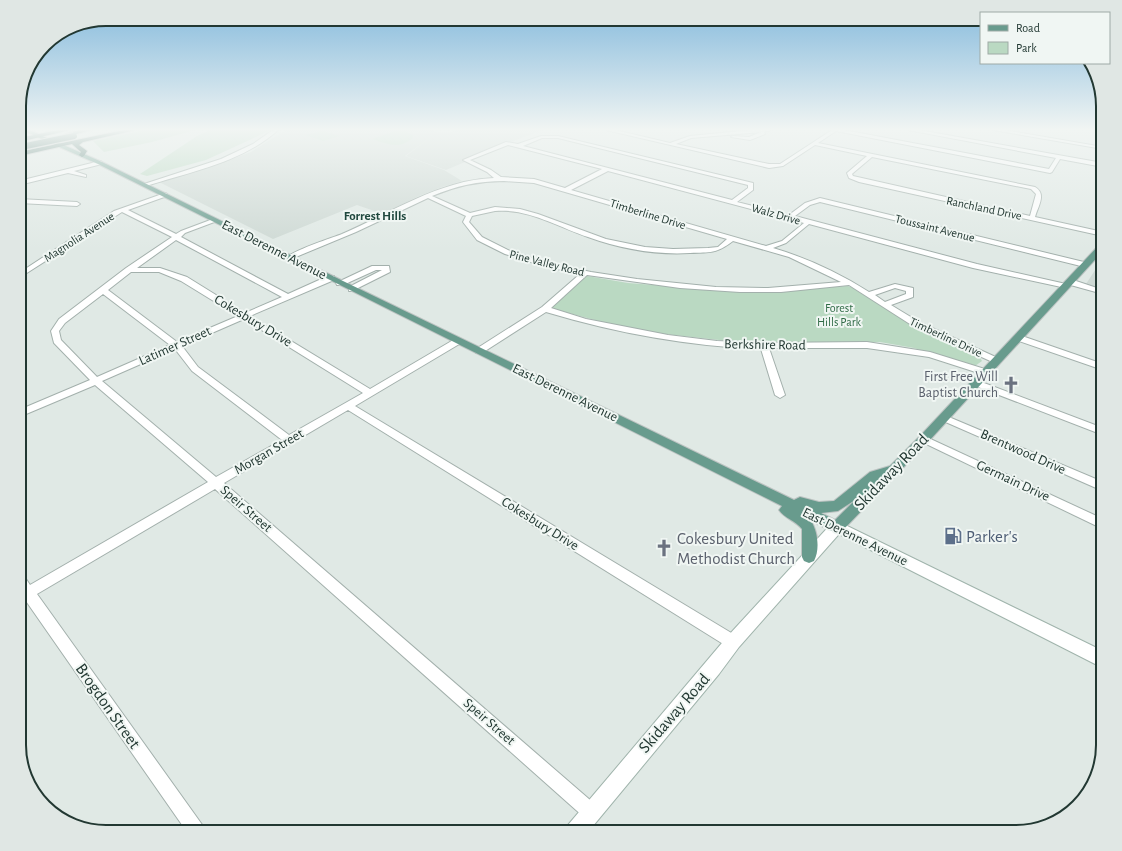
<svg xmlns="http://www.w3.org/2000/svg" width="1122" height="851" viewBox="0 0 1122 851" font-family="'Alegreya Sans',sans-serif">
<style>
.built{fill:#ced9d4}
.green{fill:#bad9c2}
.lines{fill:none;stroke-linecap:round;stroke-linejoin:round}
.stream{stroke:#8cc1ca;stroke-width:1.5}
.minor-casing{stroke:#a3b0ac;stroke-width:2}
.secondary-casing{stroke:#a0b4ac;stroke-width:2}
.primary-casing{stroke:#bdc3c2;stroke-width:2}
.trunk-casing{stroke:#bdc3c2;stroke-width:2}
.motorway-casing{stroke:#bdc3c2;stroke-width:2}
.minor{fill:#fff;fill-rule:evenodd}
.secondary{fill:#fff;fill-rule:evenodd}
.primary{fill:#689b8d;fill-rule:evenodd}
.trunk{fill:#4c7e72;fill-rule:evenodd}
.motorway{fill:#316157;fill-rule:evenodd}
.motorway-bridge-casing{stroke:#bdc3c2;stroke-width:8;stroke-linecap:butt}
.motorway-bridge{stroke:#316157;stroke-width:6}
.labels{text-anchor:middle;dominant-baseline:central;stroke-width:4;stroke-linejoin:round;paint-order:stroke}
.far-street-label{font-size:12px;fill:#223832;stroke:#f0f6f3}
.far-park-label{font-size:12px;fill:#306b46;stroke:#f0f6f3}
.far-neighbourhood-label{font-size:13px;font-weight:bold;fill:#20483e;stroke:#f0f6f3}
.street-label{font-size:14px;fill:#223832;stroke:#f0f6f3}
.worship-label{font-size:14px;fill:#5b616d;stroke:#f0f6f3;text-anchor:end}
.near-street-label{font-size:17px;fill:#223832;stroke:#f0f6f3}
.near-service-label{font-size:17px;fill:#4e5e75;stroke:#f0f6f3;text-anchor:start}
.near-worship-label{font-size:17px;fill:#5b616d;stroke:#f0f6f3;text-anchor:start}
.rim{fill:none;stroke:#223832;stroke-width:2}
</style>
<rect width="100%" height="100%" fill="#e0e9e5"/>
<g class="built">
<polygon points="286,130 428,130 445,133 460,130 543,130 465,159 465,162 446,170 406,156 431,137 405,156 444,170 462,181 442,187 419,196 383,214 357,205 273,239 159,182 201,170 251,152"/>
<polygon points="1103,258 1103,289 1086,284"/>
</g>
<g class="green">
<polygon points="144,130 195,130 152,142 104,152 93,141"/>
<polygon points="210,130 271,130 206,160 147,176 140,174 197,136"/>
<path d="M398,130H403L413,135V138C398,150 388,144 372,139Z"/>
<polygon points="322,131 340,136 323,141 305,135"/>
<polygon points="587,276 628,283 718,290 793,290 847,286 851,287 907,322 941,340 979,356 982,361 975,366 967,365 914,348 880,342 780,343 719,340 665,334 606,323 550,308"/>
</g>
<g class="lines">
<polyline class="stream" points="19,133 34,130"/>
<g class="minor-casing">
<g id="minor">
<path d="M273,130H278C243,162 190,172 146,186L141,185L221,159L253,144Z"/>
<path d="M606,130H615L670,143L690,136L751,130H771L764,132L765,134L750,140L731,137L733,136L749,137L761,132L691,138L676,144L769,164H780L832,130H844L1049,169L1056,158L908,130H919L1103,163V167L1060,159L1052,172L1050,173L836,131L818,143L1035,187C1047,194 1038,206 1035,217L1103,232V236L859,182L849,178L847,173L867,156L815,145L783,166L769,168ZM872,157L1031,189L1036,194L1030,216L853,176L852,174L853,173Z"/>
<polygon points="993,130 1005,130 1103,147 1103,149"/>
<path d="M541,136H558L753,183V190L737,202L789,215L805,203L820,198L1088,263L1089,265L1085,267L820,202L810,205L795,216L977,264L1066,284L1070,286L1066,288L973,268L809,224L786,243L773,248C807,258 839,273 869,292L895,284L913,288V297L891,305L919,322L1000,359L1001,361L1000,363L997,364L913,326L849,285L781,292H740L680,288L587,275L551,308L586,319L668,335L717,341L760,343L867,342L930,352L988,370L990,372L985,375L929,357L867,348H769L785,395L780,398L775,395L761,349C688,346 616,333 546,312L482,353H476L475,351L476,349L542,307L580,274L544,266L505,254L477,240L463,222L466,216L428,198L356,232L291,259L286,258C294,250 329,239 342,234C391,213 439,180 494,178L487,172L463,160L506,142L518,144ZM542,138H558L748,185V188L732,200L523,146ZM508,145L516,147L602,169L565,188L534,179L501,177L491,170L470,160ZM608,171L804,223L782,241L766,246L571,190ZM504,181L534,183L727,239L718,247L708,248L673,249L645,247L606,239L538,214L520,209L495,207L470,213L432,196C456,186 478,181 504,181ZM495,211C528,208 558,227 588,237C621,249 656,255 690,253C711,252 716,254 733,241L789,257L841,282L768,288L716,287L637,279L591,272L548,263L510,251L482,237L469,222L472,216ZM895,288L906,291V294L885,302L875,295Z"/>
<polygon points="100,161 102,162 102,164 74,171 86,175 86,177 68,173 19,185 19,181"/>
<path d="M165,193L167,194V196L128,210L176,234L181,231L213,219H217V221L185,233L181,237L288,294L328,276H334V280L250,316L370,389L455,339H461L462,341L461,343L355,406L738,637L740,642L738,647L733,648L728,647L348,410L224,483L597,806L600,812L597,818L591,821L585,818L215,489L37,594L203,826L206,832H187L26,601L19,604V575L24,576L30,585L208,482L95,385L19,417V410L90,380L54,343L51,331L59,319L126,268L172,237L122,212L19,278V273L114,211ZM176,240L282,297L245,313L187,277L160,268H137ZM131,272H159L181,281L238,316L177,342L108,290ZM103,294L170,345L97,377L61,340L59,331L65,323ZM244,319L363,393L289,435L198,367L182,346ZM175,349L192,371L282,440L216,477L102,381Z"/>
<polygon points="19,199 77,202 80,204 77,206 19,203"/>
<polygon points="19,234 23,235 24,236 19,238"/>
<polygon points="372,266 389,266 390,272 352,291 349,291 349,287 382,270 376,270 343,285 337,285 336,283"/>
<polygon points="1067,280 1073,280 1103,290 1103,294 1067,284"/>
<polygon points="1019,335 1103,364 1103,370 1016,340 1015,338 1016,336"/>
<polygon points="976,380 1103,428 1103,435 973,385 971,383 973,381"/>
<polygon points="944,415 1103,482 1103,491 941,420 939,418"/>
<polygon points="924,436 1103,519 1103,529 920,441 919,439"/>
</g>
</g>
<g class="secondary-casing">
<polygon id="secondary" points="837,521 1103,651 1103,668 839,534 739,647 719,674 588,832 565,832 568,825 727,637 832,523"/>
</g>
<g class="primary-casing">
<path id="primary" d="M59,143L102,162L343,281L794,500L800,497L819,502L834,501L870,472L890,466L920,436L1100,244H1103V251L928,442L842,531C832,534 821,525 811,521C818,532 820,550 814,561L809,563L804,561L802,557V529C796,521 784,518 779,510L782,506L98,164L57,146L56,145ZM855,500L835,520L821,513L838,511Z"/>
</g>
<g class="trunk-casing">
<polygon id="trunk" points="22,130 30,130 62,145 57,146"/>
</g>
<g class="motorway-casing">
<g id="motorway">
<polygon points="58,130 70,130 19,142 19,138"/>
<polygon points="79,130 92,130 68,136 65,134"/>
<polygon points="124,130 136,130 83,142 79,145 87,151 84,156 82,157 79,155 81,152 72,144 19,156 19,152"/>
</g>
</g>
<use href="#minor" class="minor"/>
<use href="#secondary" class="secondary"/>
<use href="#primary" class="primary"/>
<use href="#trunk" class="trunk"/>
<use href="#motorway" class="motorway"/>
<g class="motorway-bridge-casing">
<polyline id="motorway-bridge" points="26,146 74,136"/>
</g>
<use href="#motorway-bridge" class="motorway-bridge"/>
</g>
<linearGradient id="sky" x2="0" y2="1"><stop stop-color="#83b9dc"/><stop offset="0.52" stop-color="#f1f5f3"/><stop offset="1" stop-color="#f1f5f3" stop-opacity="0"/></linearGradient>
<rect width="1122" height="249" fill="url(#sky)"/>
<defs>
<g id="church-bare" transform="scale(1.38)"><path d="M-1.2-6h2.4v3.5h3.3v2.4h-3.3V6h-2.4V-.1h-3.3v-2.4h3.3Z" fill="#6b7280" stroke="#f0f6f3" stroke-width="2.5" paint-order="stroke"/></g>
<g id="fuel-bare" transform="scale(1.38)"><path d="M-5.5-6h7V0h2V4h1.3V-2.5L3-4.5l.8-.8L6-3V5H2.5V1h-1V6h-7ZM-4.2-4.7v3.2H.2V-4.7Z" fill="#5c6f8a" stroke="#f0f6f3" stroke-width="2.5" paint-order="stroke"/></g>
</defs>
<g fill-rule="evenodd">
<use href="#church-bare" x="1011" y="385"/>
<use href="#fuel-bare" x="953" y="536"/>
<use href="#church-bare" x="664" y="548"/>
</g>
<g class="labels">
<g class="far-street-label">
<text transform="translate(984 208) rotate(12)">Ranchland Drive</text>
<text transform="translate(648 214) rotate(17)">Timberline Drive</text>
<text transform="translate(776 214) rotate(16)">Walz Drive</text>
<text transform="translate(935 228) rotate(14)">Toussaint Avenue</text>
<text transform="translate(79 237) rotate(-33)">Magnolia Avenue</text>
<text transform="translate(547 263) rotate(14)">Pine Valley Road</text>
<text transform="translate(946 337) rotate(25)">Timberline Drive</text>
</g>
<g class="far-park-label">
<text x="839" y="308">Forest<tspan x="839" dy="14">Hills Park</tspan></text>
</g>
<g class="far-neighbourhood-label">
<text x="375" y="216">Forrest Hills</text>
</g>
<g class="street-label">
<text transform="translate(274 250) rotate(27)">East Derenne Avenue</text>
<text transform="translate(253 321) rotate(31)">Cokesbury Drive</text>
<text transform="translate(765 345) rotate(1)">Berkshire Road</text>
<text transform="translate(175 346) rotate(-24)">Latimer Street</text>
<text transform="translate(565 393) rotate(26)">East Derenne Avenue</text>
<text transform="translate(269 452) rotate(-30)">Morgan Street</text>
<text transform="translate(1023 452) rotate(24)">Brentwood Drive</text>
<text transform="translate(1013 481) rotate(25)">Germain Drive</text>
<text transform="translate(246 509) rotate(41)">Speir Street</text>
<text transform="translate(540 524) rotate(32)">Cokesbury Drive</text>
<text transform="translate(855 537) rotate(26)">East Derenne Avenue</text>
<text transform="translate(489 722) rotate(41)">Speir Street</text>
</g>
<g class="worship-label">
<text x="998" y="377">First Free Will<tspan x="998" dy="16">Baptist Church</tspan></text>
</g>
<g class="near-street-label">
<text transform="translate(891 472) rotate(-46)">Skidaway Road</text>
<text transform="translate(108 706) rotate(55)">Brogdon Street</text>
<text transform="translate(674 713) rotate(-49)">Skidaway Road</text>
</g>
<g class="near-service-label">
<text x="966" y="536">Parker's</text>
</g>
<g class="near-worship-label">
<text x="677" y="538">Cokesbury United<tspan x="677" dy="20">Methodist Church</tspan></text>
</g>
</g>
<path d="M0 0H1122V851H0ZM106 26H1016A80 80 0 0 1 1096 106V745A80 80 0 0 1 1016 825H106A80 80 0 0 1 26 745V106A80 80 0 0 1 106 26Z" fill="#e0e7e4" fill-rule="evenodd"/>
<path class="rim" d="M106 26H1016A80 80 0 0 1 1096 106V745A80 80 0 0 1 1016 825H106A80 80 0 0 1 26 745V106A80 80 0 0 1 106 26Z"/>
<rect x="980" y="12" width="130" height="52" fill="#f0f6f3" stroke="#9eaaa6"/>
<rect x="988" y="25" width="20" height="6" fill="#689b8d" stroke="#9eaaa6"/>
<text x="1016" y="32" font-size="12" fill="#223832">Road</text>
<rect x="988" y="42" width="20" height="12" fill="#bad9c2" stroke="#9eaaa6"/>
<text x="1016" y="52" font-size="12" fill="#223832">Park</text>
</svg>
